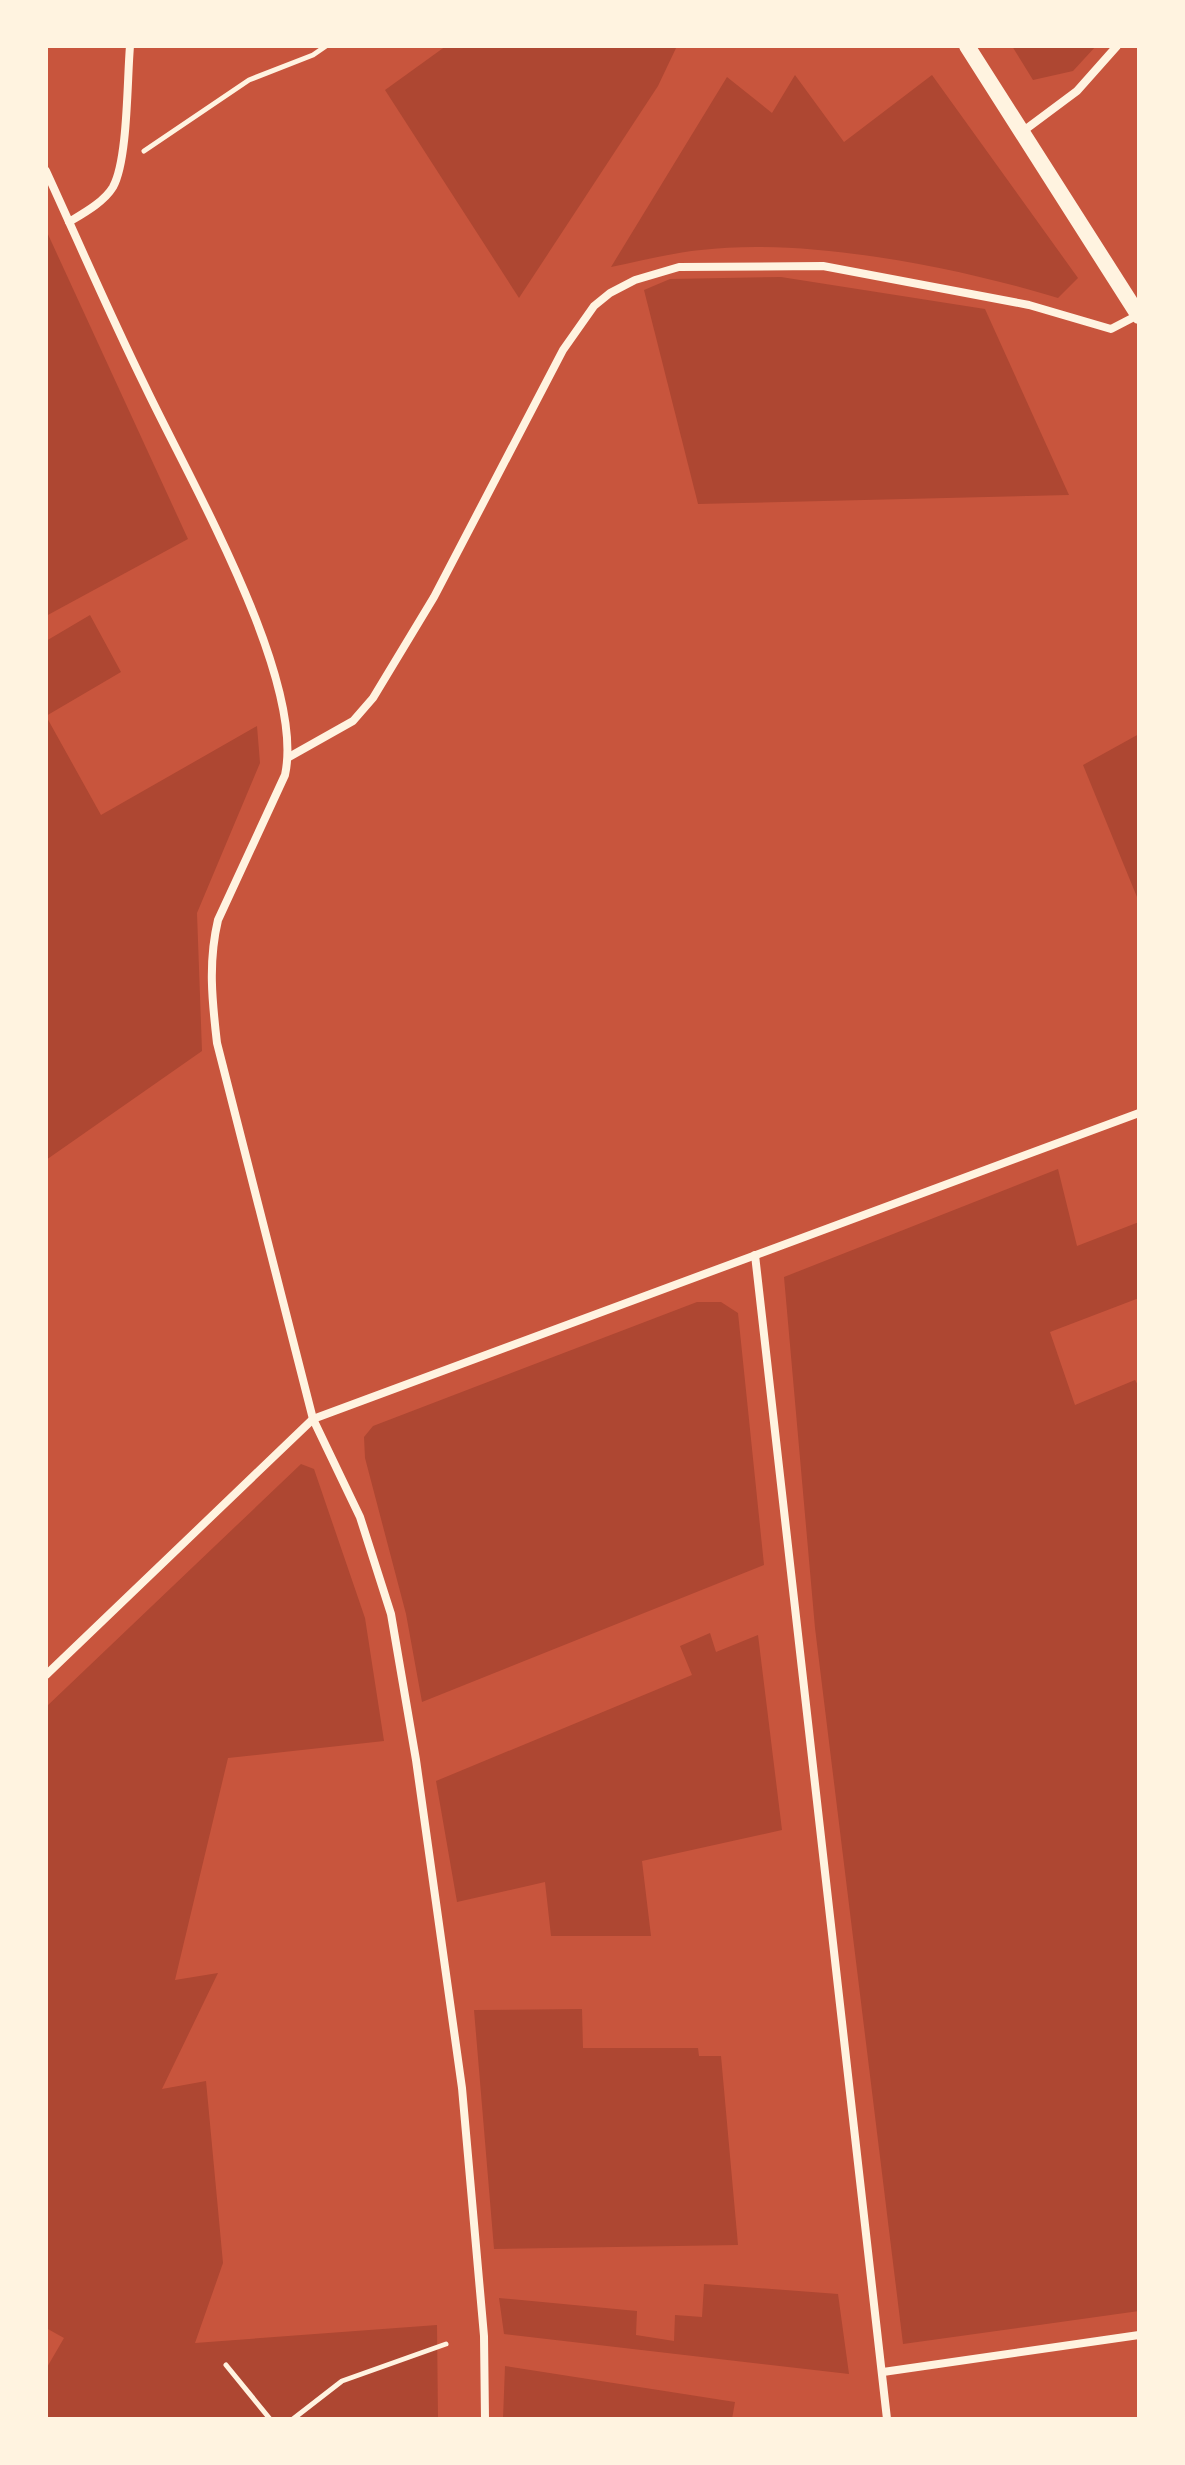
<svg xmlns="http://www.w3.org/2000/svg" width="1185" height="2465" viewBox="0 0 1185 2465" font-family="'Open Sans',sans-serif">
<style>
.green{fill:#ae4732}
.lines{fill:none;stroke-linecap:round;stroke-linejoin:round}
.path{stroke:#fff3e0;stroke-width:5}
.minor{stroke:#fff3e0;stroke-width:8}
.secondary{stroke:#fff3e0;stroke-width:16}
</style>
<rect width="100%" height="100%" fill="#c8553d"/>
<g class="green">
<polygon points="446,46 677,46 658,86 519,298 385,90"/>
<polygon points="1012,46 1096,46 1073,71 1033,80"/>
<path d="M795,75L844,142L932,75L1078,278L1058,298C956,267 806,237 701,250C671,253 641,261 611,267L727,77L772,113Z"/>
<polygon points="46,230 188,539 46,616"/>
<polygon points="781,277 985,309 1069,495 698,504 644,290 670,279"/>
<polygon points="90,615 121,672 46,716 101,815 257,726 260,763 197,913 202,1051 46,1160 46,641"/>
<polygon points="1139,734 1139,902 1083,765"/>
<polygon points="1058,1169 1077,1246 1139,1222 1139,1298 1050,1332 1075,1405 1135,1380 1139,1387 1139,2311 903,2344 815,1628 784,1277"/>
<polygon points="697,1302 721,1302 738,1313 764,1565 422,1702 406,1614 365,1458 364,1437 373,1426"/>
<polygon points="301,1464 314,1469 365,1618 384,1741 228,1758 175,1980 218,1973 162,2089 206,2081 223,2263 195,2343 437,2325 438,2419 46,2419 46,2369 64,2338 46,2328 46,1707"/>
<polygon points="710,1633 716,1652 758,1635 782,1830 642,1861 651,1936 551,1936 545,1882 457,1902 436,1781 692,1675 680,1646"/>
<polygon points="582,2009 583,2048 698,2048 699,2056 721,2056 738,2245 494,2249 474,2010"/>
<polygon points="704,2284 838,2294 849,2374 504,2334 499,2298 637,2311 636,2335 674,2341 675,2315 702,2317"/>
<polygon points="505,2366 735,2402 732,2419 503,2419"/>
</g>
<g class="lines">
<g class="path">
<polyline points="144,151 249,80 313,55 326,46"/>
<polyline points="226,2365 270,2419"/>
<polyline points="293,2419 342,2381 446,2344"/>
</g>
<g class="minor">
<polyline points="1022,132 1077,91 1117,46"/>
<path d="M46,171C79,243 110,315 145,386C188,477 306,679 285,775L218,920C208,962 212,1000 217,1043L313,1419L360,1517L391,1614L416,1760L462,2088L484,2336L485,2419"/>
<path d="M69,222C84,213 104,202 113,187C128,160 127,80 130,46"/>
<polyline points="289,757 353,721 373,698 434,597 563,350 594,306 610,293 635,280 679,267 823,266 1029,305 1111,329 1138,315"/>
<polyline points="755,1255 887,2419"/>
<polyline points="46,1675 313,1419 1139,1113"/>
<polyline points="883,2372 1139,2335"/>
</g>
<polyline class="secondary" points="967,46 1139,316"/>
</g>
<rect width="1185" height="2465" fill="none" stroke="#fff3e0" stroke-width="96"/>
</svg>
